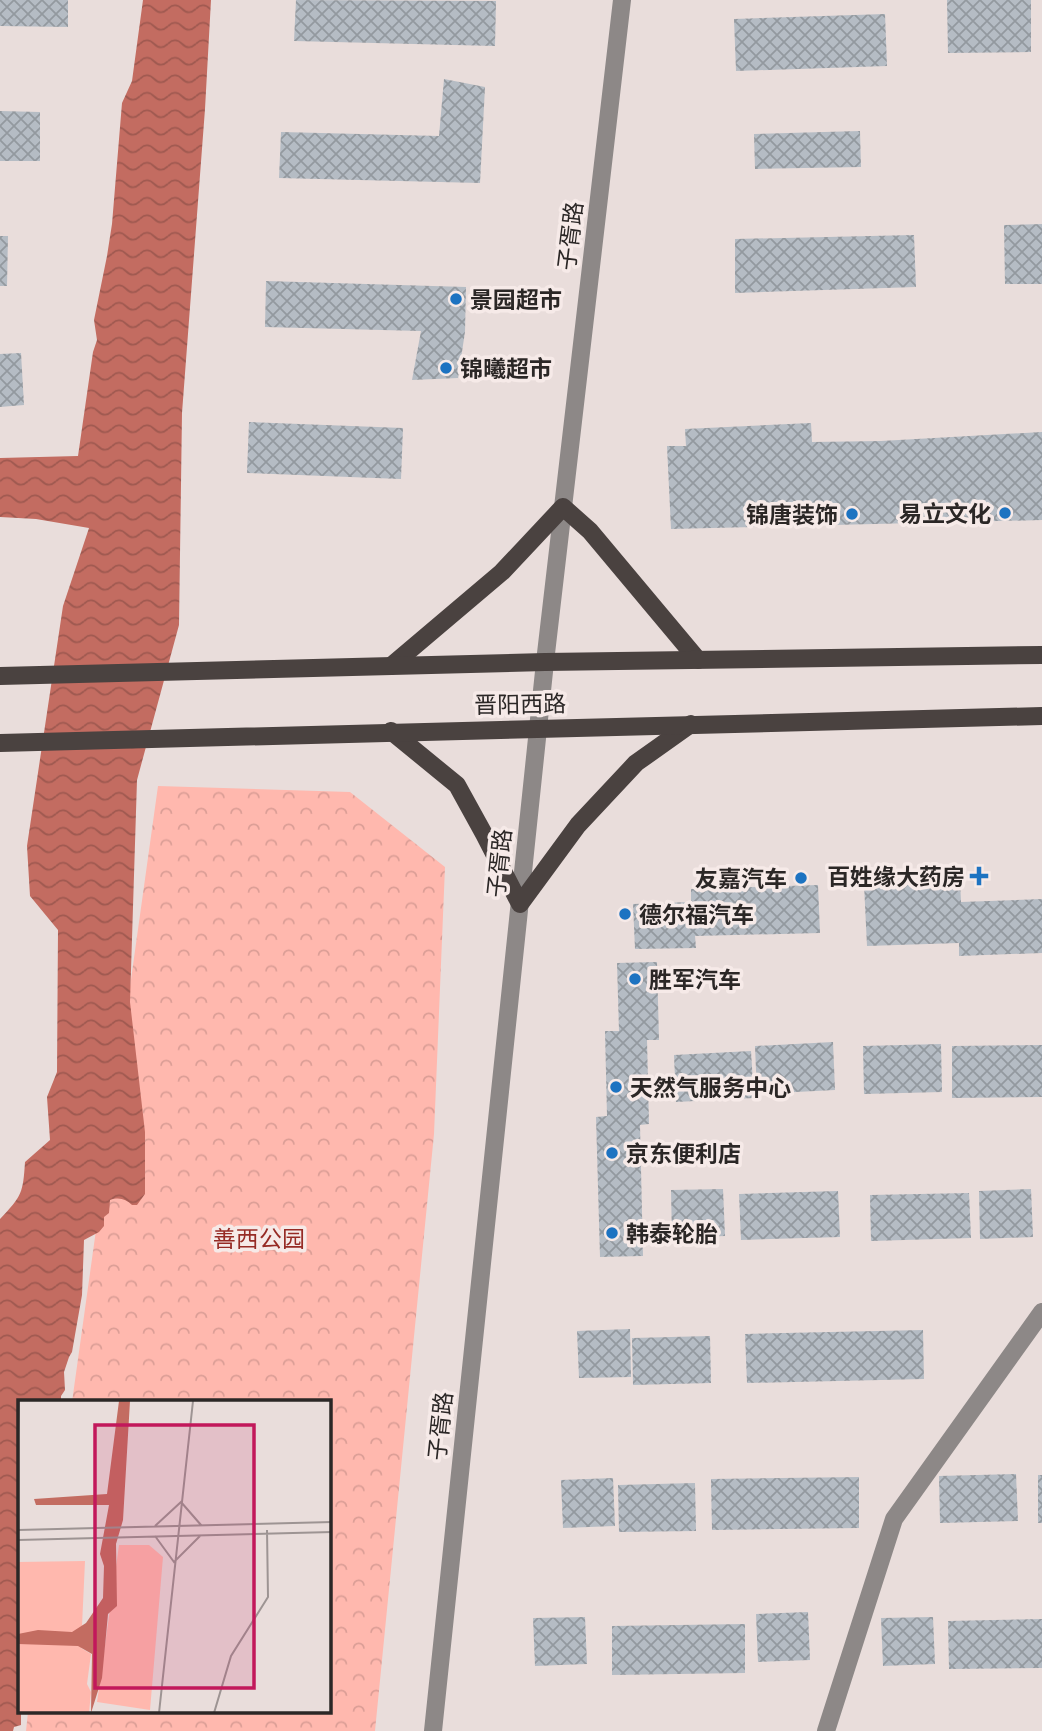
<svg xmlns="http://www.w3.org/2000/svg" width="1042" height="1731" viewBox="0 0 1042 1731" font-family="'PT Sans','Noto Sans SC',sans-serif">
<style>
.park{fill:url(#park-crowns)}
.water{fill:url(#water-waves)}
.building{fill:url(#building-cross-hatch)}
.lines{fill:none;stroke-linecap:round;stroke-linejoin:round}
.minor{stroke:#8d8887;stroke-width:18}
.major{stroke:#4a4240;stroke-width:18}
.poi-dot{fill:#1d73c1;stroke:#f6eae8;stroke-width:2.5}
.labels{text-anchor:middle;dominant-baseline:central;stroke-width:7;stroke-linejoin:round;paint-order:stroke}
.street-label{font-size:23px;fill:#2b2726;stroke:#f6eae8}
.poi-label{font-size:23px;font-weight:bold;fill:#2b2726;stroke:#f6eae8;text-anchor:start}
.park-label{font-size:23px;fill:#962b25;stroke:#f6eae8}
.inset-road{fill:none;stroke:#9d9493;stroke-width:2}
.view{fill:#c2185b;fill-opacity:0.15;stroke:#c2185b;stroke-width:3.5}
.inset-edge{fill:none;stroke:#2b2726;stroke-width:3.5}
</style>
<defs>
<pattern id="park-crowns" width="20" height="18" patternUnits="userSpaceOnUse" patternTransform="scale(1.75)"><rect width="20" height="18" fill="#ffb8ae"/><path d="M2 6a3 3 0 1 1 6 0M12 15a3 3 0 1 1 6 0" fill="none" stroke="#db9e96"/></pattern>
<pattern id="water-waves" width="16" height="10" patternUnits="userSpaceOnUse" patternTransform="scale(1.75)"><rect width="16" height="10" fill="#c36c61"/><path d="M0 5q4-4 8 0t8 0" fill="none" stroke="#9f5950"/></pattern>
<pattern id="building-cross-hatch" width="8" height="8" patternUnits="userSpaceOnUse" patternTransform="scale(1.75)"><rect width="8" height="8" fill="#b5bcc4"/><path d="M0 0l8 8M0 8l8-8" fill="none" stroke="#93999f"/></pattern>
</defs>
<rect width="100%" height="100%" fill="#e9dddb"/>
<polygon class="park" points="158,786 350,792 445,867 434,1134 375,1731 26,1731 28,1712 329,1712 329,1402 72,1402"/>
<path class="water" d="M143,0H211L205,109L182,413L179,625L137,780L130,1002L145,1132V1194L137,1205H132C126,1199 119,1197 110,1200L109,1213L104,1217V1226L99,1232L84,1240L82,1295L72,1352L69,1357L64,1372L65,1390L61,1396V1402H19V1712H21V1725L14,1727L13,1731H0V1219C22,1196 23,1193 25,1162L50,1140L47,1097L57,1072L58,930L30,896L27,846L63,606L89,528L36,519L0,517V458L78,456L93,352L97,340L94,320L107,256L112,224L122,103L132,81Z"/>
<g class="building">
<polygon points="0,0 68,0 68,27 0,26"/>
<polygon points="296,0 496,1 495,46 294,41"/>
<polygon points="947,0 1031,0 1031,52 948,53"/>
<polygon points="885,14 887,66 736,71 734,19"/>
<polygon points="444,79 485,87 480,183 279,178 281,132 439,136"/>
<polygon points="0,111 40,112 40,161 0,161"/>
<polygon points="860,131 861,167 755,169 754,134"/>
<polygon points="1042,224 1042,284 1005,284 1004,225"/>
<polygon points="914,235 916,287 735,293 735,239"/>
<polygon points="0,236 8,236 7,286 0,286"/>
<polygon points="266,281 466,287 465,332 458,378 412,380 421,331 265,327"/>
<polygon points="21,353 24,405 0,407 0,354"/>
<polygon points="249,422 403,428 401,479 247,473"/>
<polygon points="811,423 812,442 881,441 1042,432 1042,520 671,529 667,446 686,446 685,429"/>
<polygon points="960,881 961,902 1042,899 1042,953 959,956 959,943 867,946 864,884"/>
<polygon points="818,885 820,933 695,936 696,948 635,949 633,904 691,902 691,889"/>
<polygon points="657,962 659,1040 647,1040 649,1124 640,1125 643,1256 600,1257 596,1117 607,1116 605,1031 619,1031 617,963"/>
<polygon points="833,1042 835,1090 757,1094 755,1046"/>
<polygon points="941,1044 942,1092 864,1094 863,1046"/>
<polygon points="1042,1045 1042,1097 952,1098 952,1046"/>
<polygon points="751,1051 754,1098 676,1102 674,1055"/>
<polygon points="723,1189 725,1236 672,1238 671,1190"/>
<polygon points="1031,1189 1033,1237 980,1239 979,1191"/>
<polygon points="838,1191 840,1237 741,1240 739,1194"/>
<polygon points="969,1193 971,1238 871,1241 870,1195"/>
<polygon points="630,1329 631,1377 579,1378 577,1331"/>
<polygon points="923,1330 924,1379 747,1383 745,1334"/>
<polygon points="710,1336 711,1383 633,1385 632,1338"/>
<polygon points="1016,1474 1018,1521 940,1523 939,1476"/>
<rect x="1038" y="1475" width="4" height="48"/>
<polygon points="859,1477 859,1528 712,1530 711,1479"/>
<polygon points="613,1478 615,1526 563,1528 561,1480"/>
<polygon points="695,1483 696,1531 619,1532 618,1485"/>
<polygon points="808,1612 810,1660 758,1662 756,1614"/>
<polygon points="585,1617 587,1664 535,1666 533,1618"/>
<polygon points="933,1617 935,1664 883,1666 881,1618"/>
<polygon points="1042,1619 1042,1668 949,1669 948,1621"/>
<polygon points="745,1624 745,1673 612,1675 612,1626"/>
</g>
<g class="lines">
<g class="minor">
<polyline points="433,1731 545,662 622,0"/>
<polyline points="826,1731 894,1519 1042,1312"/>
</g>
<g class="major">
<polyline points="391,666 502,572 563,507 590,531 698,660"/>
<polyline points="0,676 545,662 1042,655"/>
<polyline points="391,731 457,785 484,834 520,904 578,825 636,763 691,724"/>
<polyline points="0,743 1042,716"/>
</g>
</g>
<g class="poi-dot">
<circle cx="456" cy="299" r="7"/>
<circle cx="446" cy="368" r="7"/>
<circle cx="1005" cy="513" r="7"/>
<circle cx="852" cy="514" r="7"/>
<path d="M975.5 865.5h7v7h7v7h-7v7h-7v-7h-7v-7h7z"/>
<circle cx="801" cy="878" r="7"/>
<circle cx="625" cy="914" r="7"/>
<circle cx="635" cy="979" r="7"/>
<circle cx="616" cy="1087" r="7"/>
<circle cx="612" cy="1153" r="7"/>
<circle cx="612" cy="1233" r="7"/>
</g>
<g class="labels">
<g class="street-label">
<text transform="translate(570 236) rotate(-83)">子胥路</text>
<text transform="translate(520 704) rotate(-1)">晋阳西路</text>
<text transform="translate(499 863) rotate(-84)">子胥路</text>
<text transform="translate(440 1426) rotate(-84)">子胥路</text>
</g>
<g class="poi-label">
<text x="470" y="299">景园超市</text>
<text x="460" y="368">锦曦超市</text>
<text x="991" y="513" text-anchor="end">易立文化</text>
<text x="838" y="514" text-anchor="end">锦唐装饰</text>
<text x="965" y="876" text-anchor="end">百姓缘大药房</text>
<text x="787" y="878" text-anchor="end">友嘉汽车</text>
<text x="639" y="914">德尔福汽车</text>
<text x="649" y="979">胜军汽车</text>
<text x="630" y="1087">天然气服务中心</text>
<text x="626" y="1153">京东便利店</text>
<text x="626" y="1233">韩泰轮胎</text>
</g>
<g class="park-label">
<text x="259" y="1238">善西公园</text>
</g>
</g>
<g transform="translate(18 1400)">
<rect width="313" height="313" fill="#e9dddb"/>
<path d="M67,161L63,248L73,254L69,284L73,292L71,313H0V162Z" fill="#ffb8ae"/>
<path d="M101,145H131L145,157L132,310L79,302Z" fill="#ffb8ae"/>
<path d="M101,1H112L105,120L98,144L99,206L90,214L84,278L73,313L74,254L60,246L0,244V234L20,230L54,232L68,223L85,198L86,166L82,154L91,105H18L16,99L89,94Z" fill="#c36c61"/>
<path class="inset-road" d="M0,35L1,1M137,126L163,102L183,125M0,130L314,122M137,136L156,162L182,136M0,140L314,132M141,313L175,1M196,313L213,256L250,197L249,130"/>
<path class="view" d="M77,25H236V288H77Z"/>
<rect width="313" height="313" class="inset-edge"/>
</g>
</svg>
